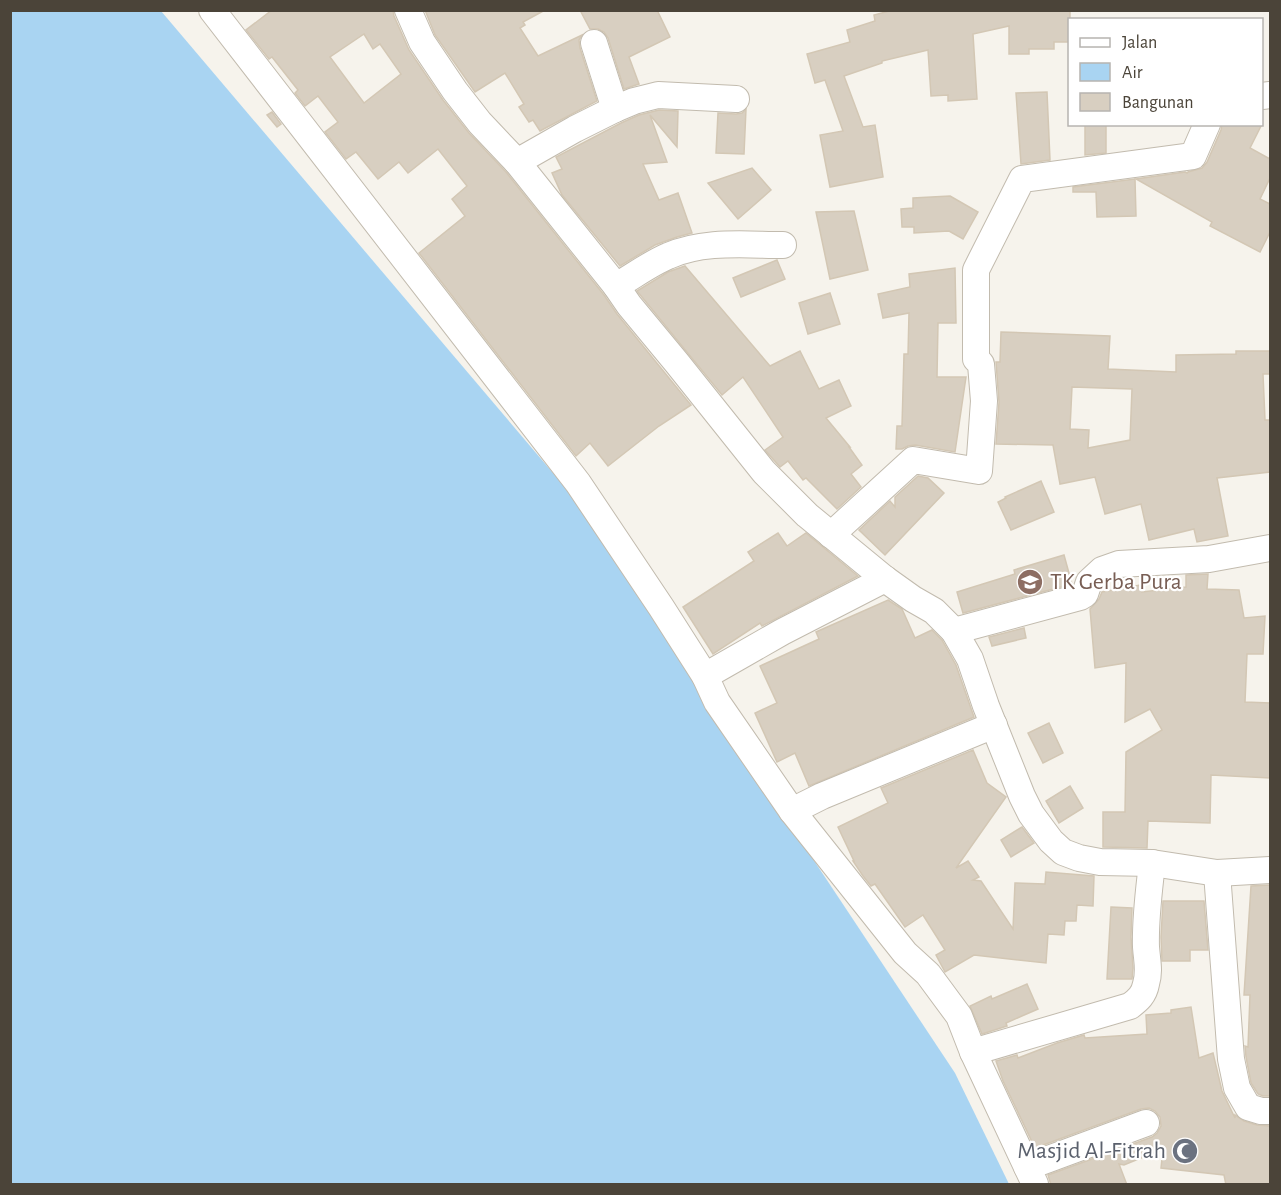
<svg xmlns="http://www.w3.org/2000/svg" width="1281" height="1195" viewBox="0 0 1281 1195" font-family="'Alegreya Sans',sans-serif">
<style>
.water{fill:#a9d4f2}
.building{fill:#d8cfc1;stroke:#d3c7b4;stroke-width:1.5;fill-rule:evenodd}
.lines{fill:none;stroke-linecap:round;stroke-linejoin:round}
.minor-casing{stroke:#c2bbae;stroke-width:28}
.minor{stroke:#fff;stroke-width:26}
.labels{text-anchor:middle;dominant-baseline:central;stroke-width:4.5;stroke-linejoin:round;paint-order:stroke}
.education-label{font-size:24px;fill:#785e54;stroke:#fff;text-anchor:start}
.worship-label{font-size:24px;fill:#5b616d;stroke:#fff;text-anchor:end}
</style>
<rect width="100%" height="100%" fill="#f6f3ec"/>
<polygon class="water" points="10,11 161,11 570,493 955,1073 1009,1184 11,1184"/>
<g class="building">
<path d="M272,10H393L394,16L409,50L443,100L469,133L506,172L604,295L617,314L691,405L659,426L608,466L590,443L576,456L419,253L465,216L452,199L467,186L438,149L408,173L399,162L378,179L356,152L346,159L325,132L338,122L318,96L305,106L295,93L298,90L272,57L269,59L246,30ZM364,34L373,49L380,44L401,74L364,103L330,57Z"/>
<polygon points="425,10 545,10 523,22 525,25 520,28 538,56 582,35 579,40 580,48 597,101 540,131 533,120 529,122 519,107 524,104 505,73 475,92 435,35"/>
<polygon points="580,10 657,10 670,37 629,57 639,84 624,89 608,38 604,32 598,29 590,29"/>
<polygon points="893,10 1070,10 1070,42 1054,42 1054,49 1029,49 1029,54 1009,54 1009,26 973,34 977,99 948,101 948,95 931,96 928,50 882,61 882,63 844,76 863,127 875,125 883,177 830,187 820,135 843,131 825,80 815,83 807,54 850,42 847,30 875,21 874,15"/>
<polygon points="1047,92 1050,160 1021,164 1016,93"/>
<polygon points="746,109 744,154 716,153 718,113 736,114 742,113"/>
<polygon points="659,110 678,111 677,147 650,115 667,162 643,164 659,200 678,193 692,233 677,237 655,245 620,266 562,195 552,173 562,169 556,157 621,123 639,115"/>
<polygon points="272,112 281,124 277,127 267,115"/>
<polygon points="1085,124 1106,124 1106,153 1085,155"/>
<polygon points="1222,124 1262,124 1250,148 1270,159 1270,178 1260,199 1270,204 1270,232 1260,252 1210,226 1212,222 1136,179 1185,172 1187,173 1188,172 1202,168 1207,162 1221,130"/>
<polygon points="752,168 771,190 738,219 708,183"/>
<polygon points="1135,179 1136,216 1097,217 1096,192 1073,192 1073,187"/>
<polygon points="950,196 978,212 963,239 949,231 914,233 914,227 902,227 901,209 913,208 913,198"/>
<polygon points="854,211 868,270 830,279 816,212"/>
<polygon points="777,260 785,279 741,297 733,278"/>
<polygon points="685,266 770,366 800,351 819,389 839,380 851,406 826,418 850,447 849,447 862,465 851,474 861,487 837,509 806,478 803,480 788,461 780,467 765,450 783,437 743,377 722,395 637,291 668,272"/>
<polygon points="955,268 956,323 938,323 937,377 966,377 955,452 915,445 908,446 902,449 896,449 897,426 902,426 904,354 908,354 909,313 883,318 878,294 910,287 909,274"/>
<polygon points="830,293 840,324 808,334 799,303"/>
<path d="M1001,332L1110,336L1108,369L1176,372V355L1236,354V351H1270V374H1263L1265,420H1270V472L1217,478L1228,536L1197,542L1194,529L1149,540L1141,504L1105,514L1095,477L1060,484L1053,445L996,444L999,402L996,362H1000ZM1072,387L1132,389L1130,440L1088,448L1089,430L1070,429Z"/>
<polygon points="918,476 928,478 944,493 885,555 859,530 890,501 895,507 895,497"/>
<polygon points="1041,481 1054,512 1011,530 998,502 1006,498 1005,497"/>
<polygon points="778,533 787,546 806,533 858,576 762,626 760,623 713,654 683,607 754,561 748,552"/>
<polygon points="1064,555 1072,584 963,613 957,592 1015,574 1014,570"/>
<polygon points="1208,574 1207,589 1239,590 1244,618 1265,616 1263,654 1247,654 1245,702 1270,703 1270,778 1211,775 1210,823 1148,821 1147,848 1103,847 1103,812 1125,812 1126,752 1162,730 1150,709 1125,722 1126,663 1095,668 1090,609 1099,599 1102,592 1141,585 1142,592 1186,587 1186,575"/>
<polygon points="888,600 902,609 915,638 932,630 942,640 956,665 974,717 809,786 795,753 777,762 755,713 777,703 760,666 819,639 816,632"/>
<polygon points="1024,628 1026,638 992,646 989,637"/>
<polygon points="1049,723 1063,753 1043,763 1028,733"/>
<polygon points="973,750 987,783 1006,797 956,868 968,861 979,877 973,880 981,881 1013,929 1015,883 1045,884 1046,872 1094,876 1093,906 1077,905 1076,921 1065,921 1064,935 1048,934 1046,963 974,955 945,972 936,955 945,950 923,915 905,927 875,884 871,886 863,876 853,861 854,861 838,827 888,803 881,788"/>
<polygon points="1070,786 1083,808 1059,823 1046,801"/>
<polygon points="1022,827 1034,843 1011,857 1001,840"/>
<polygon points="1270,885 1270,1096 1263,1096 1258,1094 1251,1083 1246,1057 1245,1046 1248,1047 1250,995 1244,995 1251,886"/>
<polygon points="1163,901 1204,901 1208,950 1190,950 1190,961 1162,961 1161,937"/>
<polygon points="1111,907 1132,908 1131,937 1133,968 1132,979 1107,979"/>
<polygon points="1027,984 1038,1009 1006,1023 1007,1026 982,1034 970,1006 991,996 992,999"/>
<polygon points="1191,1007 1199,1058 1213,1053 1222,1091 1235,1118 1235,1115 1244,1121 1257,1125 1270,1126 1270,1185 1226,1185 1224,1175 1161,1168 1163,1149 1124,1165 1119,1164 1127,1185 1051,1185 1048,1175 1152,1137 1157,1133 1161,1126 1160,1117 1155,1111 1149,1108 1141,1109 1035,1148 1003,1081 996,1061 1017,1055 1018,1058 1057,1043 1084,1035 1085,1038 1147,1034 1146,1015 1171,1013 1171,1010"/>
</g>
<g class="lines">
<g class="minor-casing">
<g id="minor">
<polyline points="212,10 578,483 661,607 705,676 717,702 792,811 905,953 928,974 959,1016 973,1052 1035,1184"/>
<polyline points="408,10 422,42 455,91 480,123 517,162 616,286 629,305 677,363 764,472 807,515 885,579 913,599 934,611 954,631 970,659 986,706 1022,796 1031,814 1051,841 1063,852 1079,858 1100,862 1152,863 1217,873 1270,870"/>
<polyline points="594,43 615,109"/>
<polyline points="1262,96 1270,95"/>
<polyline points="517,162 575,129 615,109 634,101 658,95 736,99"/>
<path d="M616,286C632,277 651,263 668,256C704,240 745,245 783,245"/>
<polyline points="831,535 913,460 979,471 984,401 981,364 976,359 976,270 1022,179 1193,156 1207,124"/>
<polyline points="954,631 1080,597 1085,594 1089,582 1102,570 1119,564 1209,559 1270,548"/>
<polyline points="705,676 782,632 885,579"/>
<polyline points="792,811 822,796 994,725"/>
<polyline points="1217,873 1231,1059 1237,1088 1248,1107 1261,1111 1270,1111"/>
<path d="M973,1052L1130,1006C1138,1000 1144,995 1146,984C1150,971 1147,961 1146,947C1145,919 1149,891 1152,863"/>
<polyline points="1027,1167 1146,1123"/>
</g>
</g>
<use href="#minor" class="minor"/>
</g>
<defs>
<g id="school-disc" transform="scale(1.35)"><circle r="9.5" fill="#8d6e63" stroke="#fff"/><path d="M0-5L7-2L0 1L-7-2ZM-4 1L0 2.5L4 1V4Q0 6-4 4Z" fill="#fff"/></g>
<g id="mosque-disc" transform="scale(1.35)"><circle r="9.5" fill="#6b7280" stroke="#fff"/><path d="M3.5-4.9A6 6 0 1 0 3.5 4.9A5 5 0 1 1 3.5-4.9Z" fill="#fff"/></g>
</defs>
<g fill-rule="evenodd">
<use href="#school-disc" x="1030" y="582"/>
<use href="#mosque-disc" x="1185" y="1151"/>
</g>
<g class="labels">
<g class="education-label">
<text x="1050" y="582">TK Gerba Pura</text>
</g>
<g class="worship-label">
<text x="1166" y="1151">Masjid Al-Fitrah</text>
</g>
</g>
<rect width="1281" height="1195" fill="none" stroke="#4b4439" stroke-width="24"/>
<rect x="1068" y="18" width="195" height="108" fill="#ffffff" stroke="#b7b4b0" stroke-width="1.5"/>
<rect x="1080" y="38" width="30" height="9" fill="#ffffff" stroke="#b7b4b0" stroke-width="1.5"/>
<text x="1122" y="48" font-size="18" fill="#4b4439">Jalan</text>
<rect x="1080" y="63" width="30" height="18" fill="#a9d4f2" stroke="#b7b4b0" stroke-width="1.5"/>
<text x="1122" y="78" font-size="18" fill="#4b4439">Air</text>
<rect x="1080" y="93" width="30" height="18" fill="#d8cfc1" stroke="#b7b4b0" stroke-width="1.5"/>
<text x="1122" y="108" font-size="18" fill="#4b4439">Bangunan</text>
</svg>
